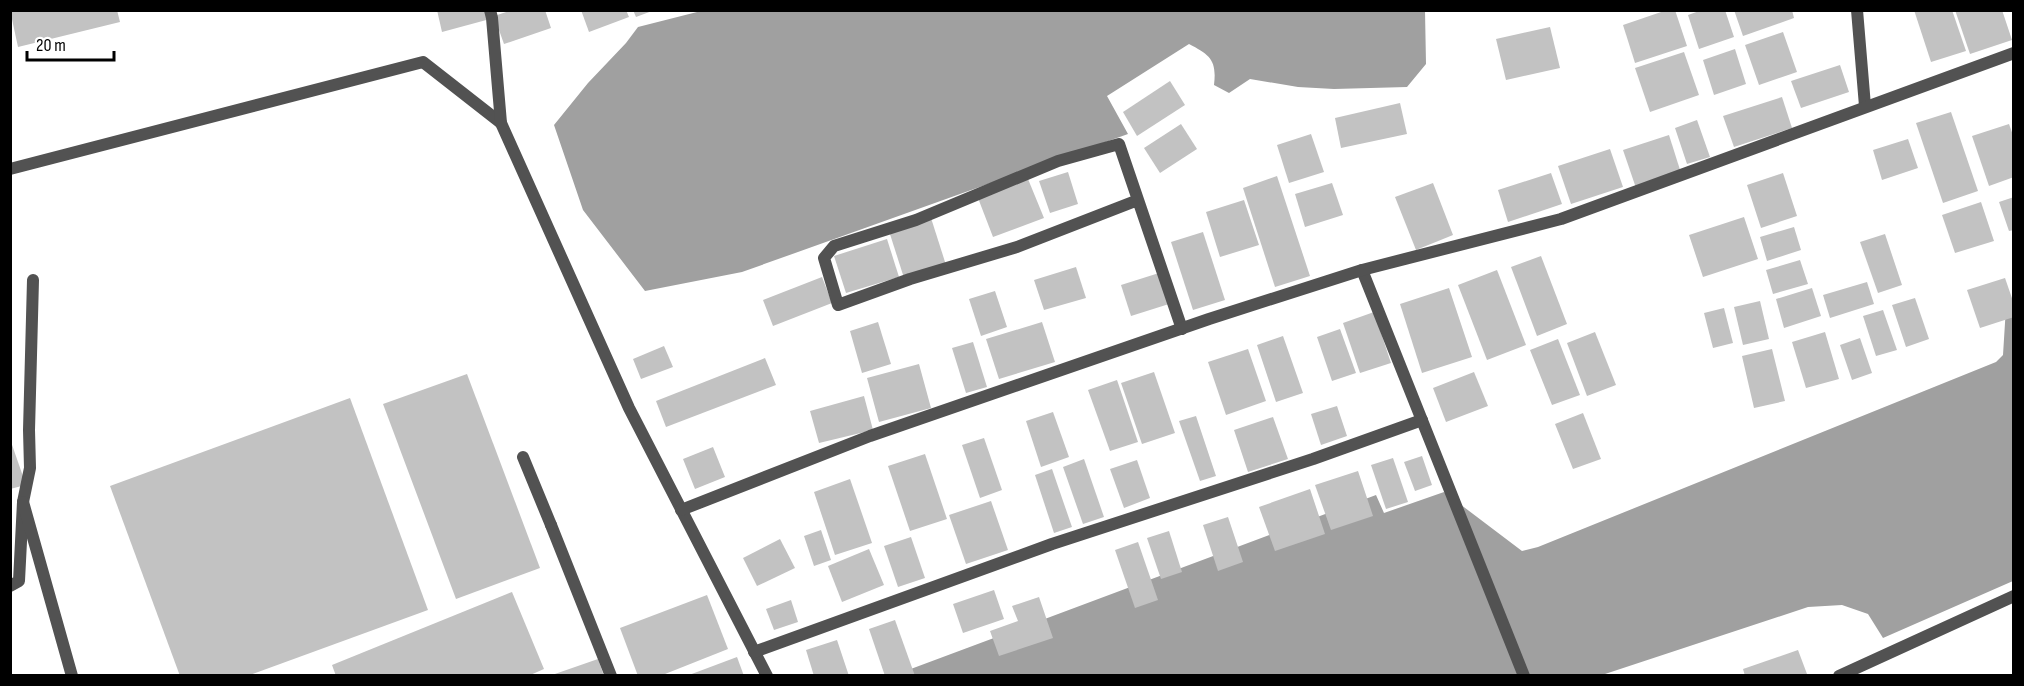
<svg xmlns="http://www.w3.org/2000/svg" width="2024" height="686" viewBox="0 0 2024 686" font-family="'Sofia Sans Condensed',sans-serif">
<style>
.water{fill:#a0a0a0}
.building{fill:#c2c2c2}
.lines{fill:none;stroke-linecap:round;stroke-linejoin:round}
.lane{stroke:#525252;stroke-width:12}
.street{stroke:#525252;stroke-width:12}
</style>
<rect width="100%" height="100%" fill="#fff"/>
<g class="water">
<path d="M701,11H1425L1426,64L1407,87L1334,89L1298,87L1250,79L1229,93L1214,85C1217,60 1210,55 1189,44L1107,96L1128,134L742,272L645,291L583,210L554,125L588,83L626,43L638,27Z"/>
<polygon points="2013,305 2013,581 1883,638 1868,614 1842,605 1808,607 1602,675 892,676 1376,495 1384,513 1444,492 1522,551 1538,547 1996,362 2003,355 2006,307"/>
</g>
<g class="building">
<polygon points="10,10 117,10 120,22 18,47"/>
<polygon points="437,10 488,10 490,19 442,32"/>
<polygon points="512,10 545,10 551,28 504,44 494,16"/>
<polygon points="581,10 626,10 629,17 589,32"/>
<polygon points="633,10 652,10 652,11 636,17"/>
<polygon points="1667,10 1675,10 1687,46 1635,63 1623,25"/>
<polygon points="1702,10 1725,10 1734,37 1699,49 1688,15"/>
<polygon points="1734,10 1792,10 1794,18 1743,36"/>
<polygon points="1914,10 1952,10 1966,51 1931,62"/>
<polygon points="1955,10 2002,10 2012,40 1970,54"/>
<polygon points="1550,27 1560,68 1506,80 1496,39"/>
<polygon points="1783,32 1797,72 1759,85 1745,45"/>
<polygon points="1735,49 1746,84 1714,95 1703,60"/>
<polygon points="1684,52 1699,95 1650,112 1635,68"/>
<polygon points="1840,65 1849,92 1801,108 1791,81"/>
<polygon points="1170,81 1185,105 1137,136 1123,112"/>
<polygon points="1782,97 1792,128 1734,147 1723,116"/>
<polygon points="1400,103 1407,134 1341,148 1335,118"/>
<polygon points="1951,112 1978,191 1943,203 1916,123"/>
<polygon points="1697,120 1710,157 1687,164 1675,128"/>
<polygon points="1181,124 1197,149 1160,173 1144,148"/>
<polygon points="2009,124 2014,138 2014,177 1989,186 1972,136"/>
<polygon points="1311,134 1324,172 1289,183 1277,145"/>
<polygon points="1669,135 1681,173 1636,188 1623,150"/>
<polygon points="1908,139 1918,168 1882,180 1873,150"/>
<polygon points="1610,149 1623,187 1571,204 1558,166"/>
<polygon points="1068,172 1078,204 1050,213 1039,181"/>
<polygon points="1551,173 1562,204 1508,222 1498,190"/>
<polygon points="1783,173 1797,216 1761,228 1747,185"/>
<polygon points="1277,176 1310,276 1275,287 1243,188"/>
<polygon points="1028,179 1044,218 993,237 978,198"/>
<polygon points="1332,183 1343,215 1305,227 1295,194"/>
<polygon points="1433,183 1453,235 1416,250 1395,197"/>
<polygon points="2014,197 2014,230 2009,231 1999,202"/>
<polygon points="1244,200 1259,245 1220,257 1206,212"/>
<polygon points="1981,202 1994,241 1955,253 1942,215"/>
<polygon points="1744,217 1758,259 1703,277 1689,235"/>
<polygon points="931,218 946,265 904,278 889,231"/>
<polygon points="1794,227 1801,250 1767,261 1760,237"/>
<polygon points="1203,232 1225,300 1193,310 1171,242"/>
<polygon points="1885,234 1902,285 1878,293 1860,242"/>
<polygon points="887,239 899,277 846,293 834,256"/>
<polygon points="1541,256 1567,324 1537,336 1511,267"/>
<polygon points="1800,260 1808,284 1773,294 1766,270"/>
<polygon points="1076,267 1086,298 1044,310 1034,280"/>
<polygon points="1497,270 1526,345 1487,360 1458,285"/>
<polygon points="1159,273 1169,304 1131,316 1121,285"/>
<polygon points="822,277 832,303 773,326 763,300"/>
<polygon points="2005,278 2014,304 2014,317 1980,328 1967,290"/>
<polygon points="1867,282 1874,304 1830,318 1823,295"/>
<polygon points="1449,288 1472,357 1422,373 1400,304"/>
<polygon points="1812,288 1821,316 1784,328 1776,299"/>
<polygon points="995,291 1007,327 981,336 969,299"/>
<polygon points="1915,298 1929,339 1906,347 1892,305"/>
<polygon points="1760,301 1769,339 1743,345 1734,307"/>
<polygon points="1724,308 1733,343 1713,348 1704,313"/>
<polygon points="1883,310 1897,350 1876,356 1863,316"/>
<polygon points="1374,312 1391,363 1360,373 1343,323"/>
<polygon points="878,322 891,364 862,373 850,331"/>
<polygon points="1042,322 1055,362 999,379 986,339"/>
<polygon points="1340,329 1356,373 1332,381 1317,337"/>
<polygon points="1595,332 1616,385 1587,396 1567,343"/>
<polygon points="1825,332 1839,379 1806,388 1792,342"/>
<polygon points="1283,336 1303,393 1276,402 1257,345"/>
<polygon points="1860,338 1872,373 1852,380 1840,345"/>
<polygon points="1558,339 1580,395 1552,405 1530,350"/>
<polygon points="973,342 987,387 966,393 952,348"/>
<polygon points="664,346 673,367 641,379 633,359"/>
<polygon points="1248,349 1266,401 1226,415 1208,362"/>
<polygon points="1772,349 1785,401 1754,408 1742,356"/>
<polygon points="765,358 776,385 666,427 656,401"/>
<polygon points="919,364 931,408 879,422 867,378"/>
<polygon points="1154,372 1175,433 1142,444 1121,383"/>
<polygon points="1474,372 1488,406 1446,422 1433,388"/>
<polygon points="467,374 540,568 456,599 383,404"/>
<polygon points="1117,380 1138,442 1110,451 1088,390"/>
<polygon points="864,396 873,430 819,443 810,411"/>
<polygon points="350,398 428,610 247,676 180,676 110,486"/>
<polygon points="1337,406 1347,436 1321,445 1311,414"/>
<polygon points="1053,412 1069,457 1041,467 1026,421"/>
<polygon points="1583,413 1601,459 1573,469 1555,424"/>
<polygon points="1196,416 1216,476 1200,481 1179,421"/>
<polygon points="1273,417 1288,459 1248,472 1234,430"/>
<polygon points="984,438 1002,490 980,498 962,445"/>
<polygon points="10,439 26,485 10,489"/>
<polygon points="713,447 725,477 695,489 683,459"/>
<polygon points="925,454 947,519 910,531 888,466"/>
<polygon points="1422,456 1432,485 1415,491 1404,462"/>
<polygon points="1393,458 1408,502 1386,509 1371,465"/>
<polygon points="1084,459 1104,517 1083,524 1063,467"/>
<polygon points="1137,460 1150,498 1124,508 1110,469"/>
<polygon points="1052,469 1072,527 1054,533 1035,475"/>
<polygon points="1358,471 1373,516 1331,530 1315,485"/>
<polygon points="850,479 872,543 835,555 814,492"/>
<polygon points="1310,489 1325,534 1275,551 1259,507"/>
<polygon points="991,501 1008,550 966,564 949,515"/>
<polygon points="1228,517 1243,562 1218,571 1203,525"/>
<polygon points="821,530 831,560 814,566 804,536"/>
<polygon points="1169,531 1182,572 1161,579 1147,538"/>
<polygon points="911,537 925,578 898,587 884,546"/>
<polygon points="780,539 795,568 757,586 743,558"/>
<polygon points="1138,542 1158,600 1135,608 1115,550"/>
<polygon points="869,549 884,585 842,602 828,566"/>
<polygon points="994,590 1004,619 963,633 953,604"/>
<polygon points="512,592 544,669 528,676 336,676 332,665"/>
<polygon points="707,595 728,649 660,676 638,676 620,628"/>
<polygon points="1039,597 1053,638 999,656 990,631 1018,621 1012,606"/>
<polygon points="791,600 798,622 774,630 766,609"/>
<polygon points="895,620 915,676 885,676 869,629"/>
<polygon points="837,640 849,676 814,676 806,650"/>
<polygon points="1798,650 1807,674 1745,676 1743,669"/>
<polygon points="737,657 744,676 689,676 689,675"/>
<polygon points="598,659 604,676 552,676 552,675"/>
</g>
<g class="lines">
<g class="lane">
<polyline points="1857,10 1865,106"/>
<polyline points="10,169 423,62 501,123"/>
<polyline points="551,525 611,676"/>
<polyline points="10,586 19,581 23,502 30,468 29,430 33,280"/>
</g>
<g class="street">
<polyline points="490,10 492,18 501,123 629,408 767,676"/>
<polyline points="1138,200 1017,247 910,279 838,305 824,258 834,246 916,220 1058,161 1119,144 1182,329"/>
<polyline points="1362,270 1524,676"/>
<polyline points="523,457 551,525"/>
<polyline points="23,502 72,676"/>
<polyline points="681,510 870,436 1209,319 1362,270 1561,219 2014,53"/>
<polyline points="754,652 1052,544 1313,459 1422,420"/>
<polyline points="1839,676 2014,596"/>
</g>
</g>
<rect width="2024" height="686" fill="none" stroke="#000000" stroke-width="24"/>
<path d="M27 51v9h87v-9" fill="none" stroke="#000000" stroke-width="3"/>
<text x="36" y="51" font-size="18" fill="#000000" stroke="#ffffff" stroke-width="4.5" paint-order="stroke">20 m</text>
</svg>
